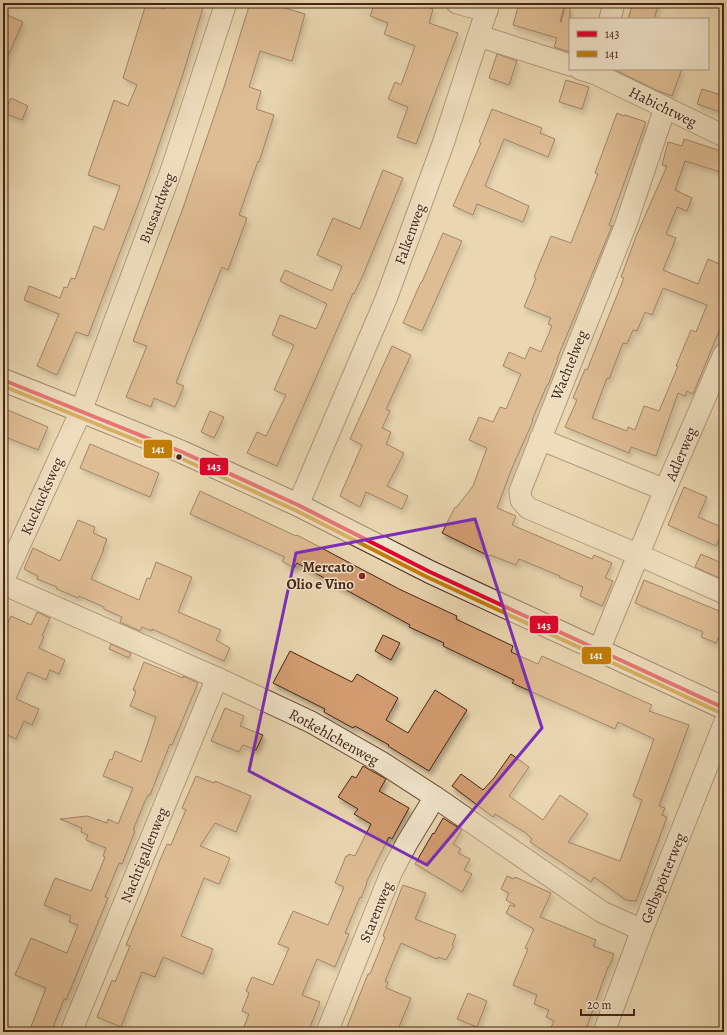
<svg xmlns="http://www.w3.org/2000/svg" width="727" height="1035" viewBox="0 0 727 1035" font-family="Alegreya,serif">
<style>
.building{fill:#d39d71;stroke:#472416;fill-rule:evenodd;filter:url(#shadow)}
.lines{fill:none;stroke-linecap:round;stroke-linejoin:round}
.street-casing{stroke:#70513d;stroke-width:23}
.secondary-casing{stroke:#472416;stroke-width:24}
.street{stroke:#f1e5cc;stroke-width:21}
.secondary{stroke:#f1e5cc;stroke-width:22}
.bus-1-casing{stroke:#f1e5cc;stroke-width:7}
.bus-2-casing{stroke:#f1e5cc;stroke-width:7}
.bus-1{stroke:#e4002b;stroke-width:4}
.bus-2{stroke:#c27f07;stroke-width:4}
.marked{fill:none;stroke:#7b2cbf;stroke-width:3;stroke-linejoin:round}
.bus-dot{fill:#472416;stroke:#f1e5cc;stroke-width:1.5}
.poi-dot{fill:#8f2418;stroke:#f1e5cc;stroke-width:1.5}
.labels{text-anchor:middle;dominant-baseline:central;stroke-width:3;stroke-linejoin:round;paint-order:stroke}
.street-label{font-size:15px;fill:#472416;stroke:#f1e5cc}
.poi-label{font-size:15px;font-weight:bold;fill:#472416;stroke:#f1e5cc;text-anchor:end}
.line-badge{stroke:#f1e5cc;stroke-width:1.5}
.badge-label{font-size:11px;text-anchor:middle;font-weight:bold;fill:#fff}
</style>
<defs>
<filter id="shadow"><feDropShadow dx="2.5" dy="4.5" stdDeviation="2" flood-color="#0004"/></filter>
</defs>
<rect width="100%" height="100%" fill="#ead7b1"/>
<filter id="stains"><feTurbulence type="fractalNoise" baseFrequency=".005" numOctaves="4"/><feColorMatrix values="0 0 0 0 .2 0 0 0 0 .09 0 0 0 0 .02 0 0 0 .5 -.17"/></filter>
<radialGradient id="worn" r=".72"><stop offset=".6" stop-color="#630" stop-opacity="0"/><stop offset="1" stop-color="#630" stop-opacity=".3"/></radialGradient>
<g class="building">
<polygon points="166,3 187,3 203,8 183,74 142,194 88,336 76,332 57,375 37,366 59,314 24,300 29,286 60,298 64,287 67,288 71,278 75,279 94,226 104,230 120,186 88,175 114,100 128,106 137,85 123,78 146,4 164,9"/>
<polygon points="250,3 268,3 305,14 292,61 260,51 249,87 261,91 256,109 274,115 259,162 258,161 239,215 247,218 228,270 222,267 187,354 176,383 184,386 175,407 154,398 151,407 126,397 147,346 133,341 183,208 224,87"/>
<polygon points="375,3 416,3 433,9 429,23 458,33 416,144 397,137 408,107 388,99 395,82 401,85 415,46 384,34 388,23 370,16"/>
<polygon points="519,3 565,3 560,22 561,22 565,7 570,7 570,52 554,47 557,38 513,25"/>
<polygon points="633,3 659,3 654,19 628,19"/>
<polygon points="3,13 23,22 3,67"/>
<polygon points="497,54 517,61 509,85 489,78"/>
<polygon points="613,69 682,69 672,96 656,90"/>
<polygon points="566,80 589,87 582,109 559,102"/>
<polygon points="702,89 724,96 724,113 697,104"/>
<polygon points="11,98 28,106 22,120 4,113"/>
<polygon points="492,109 542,128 540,133 555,139 548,157 504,139 489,176 485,186 529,206 523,222 477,204 473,215 453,206 481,143 479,142"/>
<polygon points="617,113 624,116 625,115 646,122 609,225 612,226 607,238 557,359 558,359 548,385 547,385 532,420 533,421 512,468 497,508 516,516 512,525 592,559 594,555 612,563 605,578 613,581 602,606 580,596 583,587 559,577 560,576 519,559 516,565 490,555 489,556 442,533 455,507 456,508 473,486 487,448 469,440 479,417 493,422 500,407 506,409 521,374 503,366 509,352 525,359 530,347 541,352 552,326 548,324 551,318 524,307 536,278 534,277 551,236 571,243 598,174 595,173"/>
<path d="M684,139L724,152V173L685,161L675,190L692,198L687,211L677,207L666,234L676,238L663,270L698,284L708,259L724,266V319L693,394L687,391L685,396L678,393L656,456L631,447L629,453L565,427L577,400L573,398L585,369L587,370L624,278L621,277L637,234L667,166L662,165L668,142L682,146ZM663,288L707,305L696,332L691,330L676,366H678L659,411L644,406L635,430L628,427L627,431L592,418L607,378L609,379L623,343L627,344L633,330L637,331L645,312L652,315Z"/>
<polygon points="383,170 403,178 363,275 354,294 353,293 277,466 247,453 257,432 266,436 286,395 274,390 294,345 272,335 280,315 316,329 327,304 280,281 285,270 332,291 342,266 317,255 333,218 360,229"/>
<polygon points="443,233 462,241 422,331 403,323 421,282 422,282"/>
<polygon points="392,346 411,355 386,409 390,411 382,428 391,432 386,444 404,453 387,486 408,496 402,509 366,492 360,507 340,496 362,445 350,439"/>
<polygon points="3,408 48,427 38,450 3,436"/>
<polygon points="210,411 224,417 214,438 201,432"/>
<polygon points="90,444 159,473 150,497 80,468"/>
<polygon points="684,487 707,497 698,517 724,528 716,546 668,525"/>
<polygon points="200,491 296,536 297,535 399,589 457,616 456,619 513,646 511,652 538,664 542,656 652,705 649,711 689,725 659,806 665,808 662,815 667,817 636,901 626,900 594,877 591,882 530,842 532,839 526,833 495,814 493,817 452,786 461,774 483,790 494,778 511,754 529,767 509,796 543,820 560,795 588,814 568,842 620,861 642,800 633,796 654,739 618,722 615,729 512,683 514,680 443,646 444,643 409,627 410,625 297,563 294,568 282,561 285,557 190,514"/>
<polygon points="78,520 95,527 93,533 107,539 103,549 104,549 91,579 139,600 147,578 150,579 156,562 192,577 178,612 221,630 216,640 230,648 224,661 152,629 152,631 142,627 140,631 120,622 122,617 104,609 104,607 79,596 78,598 57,589 57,587 37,579 38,576 24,569 33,548 60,561"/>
<polygon points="701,554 724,564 724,580 695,567"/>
<polygon points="644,580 724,613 724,641 718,638 716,643 701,637 703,632 635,603"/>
<polygon points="37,612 50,618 42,636 44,637 39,648 65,660 59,674 50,670 46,680 28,672 16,699 39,709 32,725 24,721 16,739 3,733 3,633 11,616 31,625"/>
<polygon points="383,635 400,643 391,660 375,651"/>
<polygon points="111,644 131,653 129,658 109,649"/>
<polygon points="290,651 352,682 357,674 398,698 386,720 408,733 435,690 467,710 429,771 388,746 389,745 355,726 353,728 324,712 325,709 273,683"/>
<polygon points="144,662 183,678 183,676 198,683 172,745 170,744 150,795 148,795 145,801 133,830 135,831 122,864 119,863 105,897 108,898 66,1000 64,999 51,1032 29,1032 46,988 15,975 31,938 67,953 78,925 69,922 71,916 44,905 55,878 91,891 105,857 103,856 106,848 86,840 88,835 81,832 82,828 60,819 87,816 107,823 108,819 118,824 133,788 103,776 110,759 112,760 115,751 141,762 148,742 156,717 130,706 136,692 135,692 135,690 133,690"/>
<polygon points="225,708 244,716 240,726 263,735 256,750 243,745 239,752 211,741"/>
<polygon points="363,766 386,779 379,791 409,808 392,839 389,837 366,883 367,883 361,898 360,897 345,933 349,934 335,967 317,959 302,995 320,1002 308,1032 242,1032 249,1014 242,1011 249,993 246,991 252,977 273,985 289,948 278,944 293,911 328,925 344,887 335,883 346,856 348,856 349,854 355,856 371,824 354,814 358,809 338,797 352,776 356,778"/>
<polygon points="196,776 214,783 215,781 251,796 236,832 215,823 200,846 230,858 219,884 204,878 181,936 213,949 203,974 163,957 155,977 142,972 121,1027 97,1017 112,980 115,982 130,946 126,945 147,894 160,860 167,844 171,845 178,828 186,810 182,808"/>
<polygon points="443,818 462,830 453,844 461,849 458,853 470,859 464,870 472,874 462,892 415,864 433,833 434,834"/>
<polygon points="507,876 514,879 515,877 551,893 540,917 596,940 593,946 614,954 609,967 608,967 585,1032 549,1032 554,1021 546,1017 549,1010 534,1004 537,995 513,985 528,949 525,948 534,929 506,913 510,905 515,907 515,905 506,900 509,893 501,889"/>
<polygon points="403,885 426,893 415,919 456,935 452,945 454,946 446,960 438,957 437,959 401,943 385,981 388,982 386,988 411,998 397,1032 345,1032 368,974 370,974 385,937 383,936"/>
<polygon points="468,993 487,1001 477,1027 457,1019"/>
</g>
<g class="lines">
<g class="street-casing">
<g id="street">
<polyline points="457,3 487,11"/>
<polyline points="610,19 614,3"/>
<polyline points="479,36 570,65"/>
<polyline points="580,69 596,74 724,136"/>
<polyline points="665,108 626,224 520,491 521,500 528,508 639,555 724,593"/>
<polyline points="540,439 665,490"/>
<polyline points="298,505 386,299 443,144 489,3"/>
<polyline points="3,581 81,411 171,171 226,3"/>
<polyline points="3,584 217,678 311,722 381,762 435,797 602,912 642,930"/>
<polyline points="599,650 665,490 724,354"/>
<polyline points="71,1032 217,678"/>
<polyline points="327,1032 392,871 407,843 435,797"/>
<polyline points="604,1032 642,930 724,724"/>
</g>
</g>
<g class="secondary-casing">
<polyline id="secondary" points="3,380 81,411 182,452 298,505 430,572 724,708"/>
</g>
<use href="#street" class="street"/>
<use href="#secondary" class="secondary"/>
<g class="bus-1-casing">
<polyline id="bus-1" points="3,380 182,452 298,505 430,572 724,708"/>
</g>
<g class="bus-2-casing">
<polyline id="bus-2" points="3,386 180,458 295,510 427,577 721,713"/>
</g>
<use href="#bus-1" class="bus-1"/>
<use href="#bus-2" class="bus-2"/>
</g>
<path d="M0 0H727V1035H0ZM475,519L542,728L427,865L249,771L296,553Z" fill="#ead7b1" fill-opacity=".55" fill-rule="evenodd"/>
<path class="marked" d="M475,519L542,728L427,865L249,771L296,553Z"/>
<circle class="bus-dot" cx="179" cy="457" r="3.5"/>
<circle class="poi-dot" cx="362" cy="576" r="4"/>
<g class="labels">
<g class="street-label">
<text transform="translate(663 107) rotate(26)">Habichtweg</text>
<text transform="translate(157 208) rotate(-69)">Bussardweg</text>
<text transform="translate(410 234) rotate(-70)">Falkenweg</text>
<text transform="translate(569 365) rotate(-68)">Wachtelweg</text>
<text transform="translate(681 454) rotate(-67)">Adlerweg</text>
<text transform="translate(42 496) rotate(-66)">Kuckucksweg</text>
<text transform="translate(334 737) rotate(29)">Rotkehlchenweg</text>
<text transform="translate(144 855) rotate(-68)">Nachtigallenweg</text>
<text transform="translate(663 878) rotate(-68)">Gelbspötterweg</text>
<text transform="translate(376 912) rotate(-68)">Starenweg</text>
</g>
<g class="poi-label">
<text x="354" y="567">Mercato<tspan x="354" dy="17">Olio e Vino</tspan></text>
</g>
</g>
<g class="line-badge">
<rect x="143" y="439" width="30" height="20" rx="4" fill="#c27f07"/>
<rect x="199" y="457" width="30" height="19" rx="4" fill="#e4002b"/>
<rect x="529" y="615" width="30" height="19" rx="4" fill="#e4002b"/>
<rect x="581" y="646" width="31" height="19" rx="4" fill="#c27f07"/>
</g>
<g class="badge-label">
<text x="158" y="453">141</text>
<text x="214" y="470">143</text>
<text x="544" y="629">143</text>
<text x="596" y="659">141</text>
</g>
<rect width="727" height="1035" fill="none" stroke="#ead7b1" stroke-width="16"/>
<rect x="4" y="4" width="719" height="1027" fill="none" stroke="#472416" stroke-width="2"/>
<rect x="8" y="8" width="711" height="1019" fill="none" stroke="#472416"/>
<rect x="569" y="18" width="140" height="52" fill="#f1e5cc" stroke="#ad9883"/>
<rect x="577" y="31" width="20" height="6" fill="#e4002b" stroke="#ad9883"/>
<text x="605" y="38" font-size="12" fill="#472416">143</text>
<rect x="577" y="51" width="20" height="6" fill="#c27f07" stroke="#ad9883"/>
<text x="605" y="58" font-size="12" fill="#472416">141</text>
<path d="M581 1009v6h53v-6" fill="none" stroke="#472416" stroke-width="2"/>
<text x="587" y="1009" font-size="12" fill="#472416" stroke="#f1e5cc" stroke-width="3" paint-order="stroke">20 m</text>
<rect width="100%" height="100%" filter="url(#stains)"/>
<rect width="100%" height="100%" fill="url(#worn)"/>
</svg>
